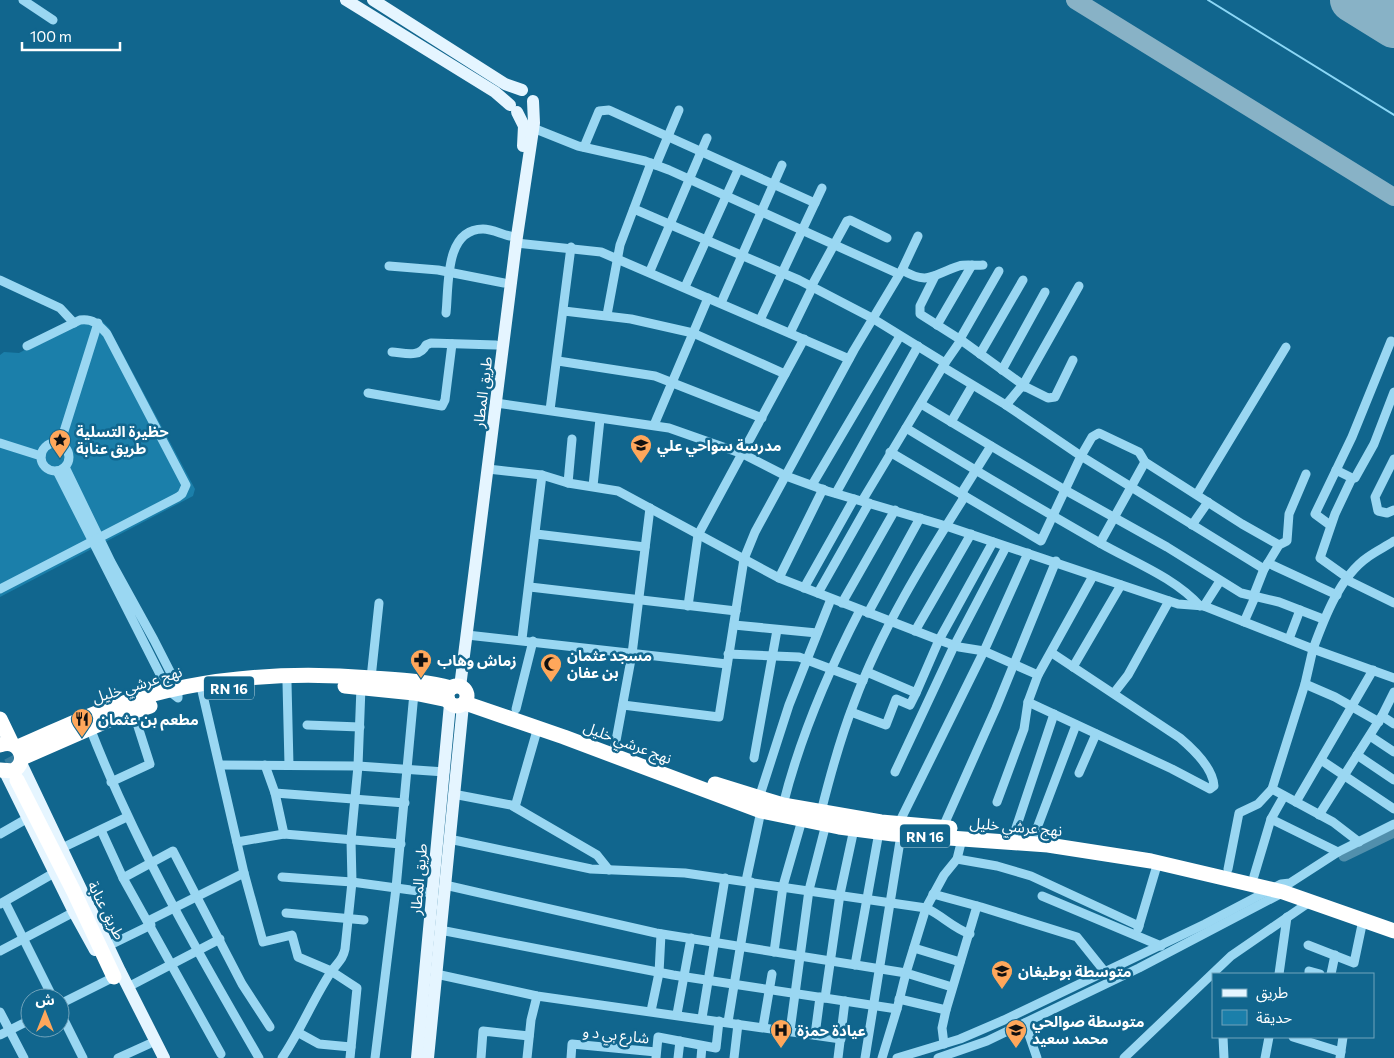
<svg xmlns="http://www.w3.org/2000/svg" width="1394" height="1058" viewBox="0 0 1394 1058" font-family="Commissioner,'Noto Sans Arabic',sans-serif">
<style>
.green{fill:#1b7faa}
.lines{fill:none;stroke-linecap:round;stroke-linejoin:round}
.stream{stroke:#8bd7f6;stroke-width:2}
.river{stroke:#518fac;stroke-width:11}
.taxiway{stroke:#88b2c6;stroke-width:18}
.runway{stroke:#88b2c6;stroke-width:44}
.highway-tunnel{stroke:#357d9f;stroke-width:15;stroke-dasharray:15 8;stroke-linecap:butt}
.minor{stroke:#9ad7f2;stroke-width:9}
.major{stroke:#e5f5ff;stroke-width:12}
.highway{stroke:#fff;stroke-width:15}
.labels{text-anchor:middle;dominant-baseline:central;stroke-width:5;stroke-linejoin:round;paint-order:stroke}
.shield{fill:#11668e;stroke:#b8d1dd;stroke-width:1}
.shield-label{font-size:14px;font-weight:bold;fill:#fff}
.street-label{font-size:15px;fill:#fff;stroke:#11668e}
.poi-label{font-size:15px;font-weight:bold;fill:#fff;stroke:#11668e;text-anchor:start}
</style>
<rect width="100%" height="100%" fill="#11668e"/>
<polygon class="green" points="83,319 103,322 109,328 195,489 193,496 0,597 0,355 4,352 19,353"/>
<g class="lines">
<polyline class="stream" points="1208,0 1394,115"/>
<polyline class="river" points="1344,856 1394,832"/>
<polyline class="taxiway" points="1075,0 1394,197"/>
<polyline class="runway" points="1352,0 1394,26"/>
<polyline class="highway-tunnel" points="0,736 22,777"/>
<g class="minor">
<polyline points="23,0 53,20"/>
<polyline points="533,128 578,146 645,161 669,170 899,274"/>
<polyline points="584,147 599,111 609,110 815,203"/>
<polyline points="656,165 679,110"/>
<polyline points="634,209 799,280 872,318 945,363 862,501"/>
<polyline points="516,243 601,252 849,359"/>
<polyline points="389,266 438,270 504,283"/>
<path d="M902,270C929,286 933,274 959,266C966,264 975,266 983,265"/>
<polyline points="650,271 707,138"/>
<polyline points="935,276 920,306 920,314 961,340 1026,387"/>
<polyline points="0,280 60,308 74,323"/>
<polyline points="685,287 738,170"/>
<polyline points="811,287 847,221 850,220 887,238"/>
<polyline points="721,303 782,165"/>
<polyline points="564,311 631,319 693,333 785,374"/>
<path d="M446,313C449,287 444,229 483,229C492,229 501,234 510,236"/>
<polyline points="607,315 620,245 651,163"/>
<polyline points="760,320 822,188"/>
<polyline points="937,325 972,265"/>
<polyline points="790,333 812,288"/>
<polyline points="960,339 999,271"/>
<path d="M392,352C405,353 420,358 426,345L431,343L496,345"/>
<polyline points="980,354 1023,280"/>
<polyline points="558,361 655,376 762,418"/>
<polyline points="945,363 961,340"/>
<polyline points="1002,370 1045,292"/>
<polyline points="1023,385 1079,286"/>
<polyline points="368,393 442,406 445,400 452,344"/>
<path d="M496,403L669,428L743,454L786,476L827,491L946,526L1178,604L1204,606L1313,649C1324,619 1340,576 1368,557C1376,551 1385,547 1394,541"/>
<polyline points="921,404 1065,490 1167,547 1241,593 1279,602 1323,619"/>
<polyline points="1006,405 1021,387 1026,387 1048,398 1055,397 1073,360"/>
<polyline points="550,410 571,247"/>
<polyline points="951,422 972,386"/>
<polyline points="654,425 708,298"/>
<path d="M906,428C970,467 1035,506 1100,543C1133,562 1174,577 1200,606"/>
<circle cx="55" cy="457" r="14"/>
<polyline points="0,443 41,456"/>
<polyline points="60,444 98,323"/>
<polyline points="890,452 1041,541 1081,456 1006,405 943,367"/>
<polyline points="1394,459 1375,497 1378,511 1387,513 1394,510"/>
<polyline points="488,469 542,475 568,483 618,491 779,578 939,640 959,647 984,651 1038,675"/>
<polyline points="1336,470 1352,478 1335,514 1320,558 1348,578"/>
<polyline points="57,471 168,690 178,698 178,687 154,640 111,562 65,467"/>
<polyline points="1306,474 1289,514 1287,541 1279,545 1268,563 1337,595"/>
<polyline points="1355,478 1374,444 1394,392"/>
<polyline points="568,483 572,439"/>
<polyline points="812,485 900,336"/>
<polyline points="593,486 600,419"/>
<polyline points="836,493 918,346"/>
<polyline points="961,494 991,446"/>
<polyline points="1197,494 1286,347"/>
<polyline points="1192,525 1208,502"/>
<polyline points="1330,525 1315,514 1352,437 1391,341"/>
<polyline points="536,534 645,547"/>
<polyline points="1100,543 1145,462"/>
<polyline points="1268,563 1264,569 1081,456 1092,437 1099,433 1139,452 1145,462 1242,524 1279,545"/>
<polyline points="779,578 823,489"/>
<polyline points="1347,580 1394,603"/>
<polyline points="530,587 736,611"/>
<polyline points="804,588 854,499"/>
<path d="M0,589L178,497L182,494L186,485L107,334C99,325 93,318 80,320L27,346"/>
<polyline points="818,593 869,503"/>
<polyline points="1253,597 1264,569"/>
<polyline points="842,603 895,510"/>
<polyline points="688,606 698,535 804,339"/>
<polyline points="1204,606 1220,581"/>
<polyline points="868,613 920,518"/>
<polyline points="1244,622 1255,597"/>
<polyline points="734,625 817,633"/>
<polyline points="915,631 971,534"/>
<polyline points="467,635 727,664"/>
<polyline points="522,639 542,475"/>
<polyline points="1289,639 1300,610"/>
<polyline points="728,654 799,657 863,681"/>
<polyline points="1073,667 1121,585"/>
<polyline points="867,672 916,693 939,640 993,542"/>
<polyline points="371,678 379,603"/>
<polyline points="287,683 289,765"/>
<polyline points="1305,684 1335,697 1379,722"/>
<polyline points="202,691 244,873 263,942 292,935 298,957 331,971 357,988 350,1058"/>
<polyline points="1114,693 1128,675 1169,601"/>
<path d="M1028,702L1172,769L1210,789L1214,786C1213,768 1193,749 1180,738L1052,653"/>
<polyline points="623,705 719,717 744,559 755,532 854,350 902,270 918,236"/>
<polyline points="516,709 533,641"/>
<polyline points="851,712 886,725 896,699 910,705 916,693"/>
<polyline points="1382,716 1394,724"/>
<polyline points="307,725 360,727"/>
<path d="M90,728C135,844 197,951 259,1058"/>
<polyline points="1370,736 1394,752"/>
<polyline points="615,746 632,654 650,508"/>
<polyline points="1357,755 1394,780"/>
<polyline points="754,758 777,630"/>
<polyline points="1321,760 1394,809"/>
<polyline points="220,765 358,766 445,772"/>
<polyline points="265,765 275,793 284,834"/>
<polyline points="895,772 954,646 1006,547"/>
<polyline points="1079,773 1096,734"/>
<polyline points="111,782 150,764 133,711"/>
<polyline points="1272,789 1333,822 1359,842"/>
<polyline points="275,793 405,803"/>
<polyline points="453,794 511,805 597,855 609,870"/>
<polyline points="759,798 789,705 831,599"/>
<polyline points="997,802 1024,729 1028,702 1038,675 1093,576"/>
<polyline points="1296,802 1373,670"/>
<path d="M783,805C800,737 828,672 860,610"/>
<polyline points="515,807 538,727"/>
<path d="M821,812C830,776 840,739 854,703C881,630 923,562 965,496"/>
<polyline points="1319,815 1382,716 1394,692"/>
<polyline points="1271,819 1338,852"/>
<polyline points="899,823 984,651 1028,553"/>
<polyline points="943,827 996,708 1056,561"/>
<polyline points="101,830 123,878 221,1054"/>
<polyline points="0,834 28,818"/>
<polyline points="1014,834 1054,714"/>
<polyline points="1034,836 1076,725"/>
<path d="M449,839L591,869L685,873L926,908C943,916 953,928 970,934"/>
<polyline points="237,842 284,834 401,844"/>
<polyline points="62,848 127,817"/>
<polyline points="957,859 997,866 1031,876 1139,926"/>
<polyline points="1228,869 1239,813 1258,804 1272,789 1305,684 1313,649 1394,678"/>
<polyline points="1254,876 1271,819 1284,796"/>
<polyline points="282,877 352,882 433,893"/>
<polyline points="123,878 173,851 242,984 270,1027"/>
<polyline points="746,881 761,811"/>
<polyline points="445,885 656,933 906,973 897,1009"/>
<polyline points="933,894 981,907 1077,937 1105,972"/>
<polyline points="1042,896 1161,946"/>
<polyline points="5,902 53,998"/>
<polyline points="0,904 54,873"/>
<polyline points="286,913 364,920"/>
<polyline points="148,921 244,873"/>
<polyline points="1138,929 1158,862"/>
<polyline points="440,930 673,975 897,1009 882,1058"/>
<polyline points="1308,945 1354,963 1363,920"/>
<polyline points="108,946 151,925"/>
<polyline points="914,948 960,962"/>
<polyline points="0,951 74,912"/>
<polyline points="774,952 783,886 802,820"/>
<polyline points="855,965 879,832"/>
<polyline points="436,974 537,996 841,1039"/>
<polyline points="1279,974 1287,917"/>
<polyline points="1309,974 1309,971 1320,974"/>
<polyline points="1331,974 1335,955"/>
<polyline points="128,987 220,939"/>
<polyline points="952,987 906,973 926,908 944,875 957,859 962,839"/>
<polyline points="825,998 840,894 854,829"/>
<polyline points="899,999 946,1010"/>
<polyline points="60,1004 114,977"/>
<polyline points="651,1011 659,973 661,934"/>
<polyline points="0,1012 24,1058"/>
<polyline points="60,1012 83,1058"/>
<polyline points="677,1014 691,938"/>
<polyline points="702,1018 725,878"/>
<polyline points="728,1022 751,882"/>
<polyline points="1025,1023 1037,1058"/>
<polyline points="763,1027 772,974"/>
<polyline points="790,1031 809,890 826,824"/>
<polyline points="299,1033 319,1044 351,1047"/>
<polyline points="0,1035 30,1020"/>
<polyline points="815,1035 820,997"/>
<polyline points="1223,1037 1224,1058"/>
<polyline points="1293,1037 1341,1052"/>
<polyline points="944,1044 942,1028 946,1010 977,906"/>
<polyline points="118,1058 149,1044"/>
<path d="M282,1058C301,1030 313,999 331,972C337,963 343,960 345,949L352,882L351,840L358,766L361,687"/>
<polyline points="375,1058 396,888 414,693"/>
<polyline points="481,1058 483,1031 529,1036"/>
<polyline points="527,1058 531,1020 537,996"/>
<polyline points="571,1058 572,1044 656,1052"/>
<polyline points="656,1058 658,1037 716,1048 719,1021"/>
<polyline points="678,1058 680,1041"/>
<polyline points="701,1058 702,1046"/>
<polyline points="734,1058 738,1024"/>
<polyline points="838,1058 845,1001"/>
<polyline points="865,1058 901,835"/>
<polyline points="897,1058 960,1039 1004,1020 1205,924 1281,884 1290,883 1338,852 1394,824"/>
<polyline points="938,1058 987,1041 1139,968 1284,892"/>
<polyline points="1124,1058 1231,956 1311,901"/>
<polyline points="1265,1058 1269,1037"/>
<polyline points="1340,1058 1343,1037"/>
</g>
<g class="major">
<polyline points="346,0 495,92 510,105"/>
<polyline points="373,0 505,84 522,90"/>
<polyline points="517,112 524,126 523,146"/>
<polyline points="460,687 516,243 534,123 533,101"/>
<polyline points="21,763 120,971 164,1058"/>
<polyline points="5,772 74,912 95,950"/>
<polyline points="417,1058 450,704"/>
<polyline points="428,1058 463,705"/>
</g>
<g class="highway">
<circle cx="457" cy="696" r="10"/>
<polyline points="345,686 414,693 448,700"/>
<polyline points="465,703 564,737 761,811 839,827 893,834 1048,845 1151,861 1283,892 1394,931"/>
<polyline points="0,719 12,744"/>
<path d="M0,745C19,738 30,761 13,771L0,770"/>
<path d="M18,747C51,733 85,716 120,704C201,677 286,671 372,678C398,680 425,681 451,688"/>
<polyline points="22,758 116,717 150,706"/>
<polyline points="17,780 74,892 114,977"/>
<polyline points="715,784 783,805 881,822 950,828"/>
</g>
</g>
<defs>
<g id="sight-pin" transform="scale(1.125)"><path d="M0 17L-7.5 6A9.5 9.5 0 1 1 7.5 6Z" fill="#ffa75b" stroke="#11668e"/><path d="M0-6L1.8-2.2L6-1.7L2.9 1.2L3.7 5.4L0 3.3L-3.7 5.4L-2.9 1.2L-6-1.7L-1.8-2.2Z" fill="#111"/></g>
<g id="school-pin" transform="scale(1.125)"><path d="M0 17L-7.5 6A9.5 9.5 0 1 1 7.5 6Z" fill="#ffa75b" stroke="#11668e"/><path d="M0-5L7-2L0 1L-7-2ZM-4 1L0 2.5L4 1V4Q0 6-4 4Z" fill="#111"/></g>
<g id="pharmacy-pin" transform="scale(1.125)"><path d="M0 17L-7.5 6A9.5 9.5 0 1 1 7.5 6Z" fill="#ffa75b" stroke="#11668e"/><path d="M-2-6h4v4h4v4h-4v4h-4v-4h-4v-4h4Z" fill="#111"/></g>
<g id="mosque-pin" transform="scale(1.125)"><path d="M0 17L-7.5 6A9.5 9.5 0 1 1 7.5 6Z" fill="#ffa75b" stroke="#11668e"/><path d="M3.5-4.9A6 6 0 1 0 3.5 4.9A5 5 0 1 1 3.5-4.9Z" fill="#111"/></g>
<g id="restaurant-pin" transform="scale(1.125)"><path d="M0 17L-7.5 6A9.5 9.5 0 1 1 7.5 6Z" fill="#ffa75b" stroke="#11668e"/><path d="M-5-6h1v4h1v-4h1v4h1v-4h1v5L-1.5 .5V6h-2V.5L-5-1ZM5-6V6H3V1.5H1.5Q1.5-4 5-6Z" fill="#111"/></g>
<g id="hospital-pin" transform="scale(1.125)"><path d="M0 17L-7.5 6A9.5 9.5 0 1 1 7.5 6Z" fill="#ffa75b" stroke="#11668e"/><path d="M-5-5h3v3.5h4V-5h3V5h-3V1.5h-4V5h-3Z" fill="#111"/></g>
</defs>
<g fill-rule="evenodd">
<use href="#sight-pin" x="60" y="440"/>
<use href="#school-pin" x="641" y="445"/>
<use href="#pharmacy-pin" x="421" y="660"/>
<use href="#mosque-pin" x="551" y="664"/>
<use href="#restaurant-pin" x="82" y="719"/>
<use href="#school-pin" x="1002" y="971"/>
<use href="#hospital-pin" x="781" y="1030"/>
<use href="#school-pin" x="1016" y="1030"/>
</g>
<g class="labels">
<g class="shield">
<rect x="204" y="676.5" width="50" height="23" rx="4"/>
<rect x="900" y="824.5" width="50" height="23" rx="4"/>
</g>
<g class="shield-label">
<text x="229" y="688">RN 16</text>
<text x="925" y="836">RN 16</text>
</g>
<g class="street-label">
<text transform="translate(482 392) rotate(-83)">طريق المطار</text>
<text transform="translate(137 684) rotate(-17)">نهج عرشي خليل</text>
<text transform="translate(628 742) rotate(21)">نهج عرشي خليل</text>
<text transform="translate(1016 826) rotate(5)">نهج عرشي خليل</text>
<text transform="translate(418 879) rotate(-85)">طريق المطار</text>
<text transform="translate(107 910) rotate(63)">طريق عنابة</text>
<text transform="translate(616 1034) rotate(6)">شارع بي د و</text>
</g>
<g class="poi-label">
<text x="76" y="431">حظيرة التسلية<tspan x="76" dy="17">طريق عنابة</tspan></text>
<text x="657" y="445">مدرسة سواحي علي</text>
<text x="567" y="655">مسجد عثمان<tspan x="567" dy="17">بن عفان</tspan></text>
<text x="437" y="660">زماش وهاب</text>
<text x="98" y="719">مطعم بن عثمان</text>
<text x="1018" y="971">متوسطة بوطيغان</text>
<text x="1032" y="1021">متوسطة صوالحي<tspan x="1032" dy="17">محمد سعيد</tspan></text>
<text x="797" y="1030">عيادة حمزة</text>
</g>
</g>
<rect x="1212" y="973" width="162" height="65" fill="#11668e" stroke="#70a3bb"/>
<rect x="1222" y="989" width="25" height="8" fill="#e5f5ff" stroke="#70a3bb"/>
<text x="1256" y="998" font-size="15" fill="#ffffff">طريق</text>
<rect x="1222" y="1010" width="25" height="15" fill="#1b7faa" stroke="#70a3bb"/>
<text x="1256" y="1023" font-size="15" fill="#ffffff">حديقة</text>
<g transform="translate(45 1013)"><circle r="24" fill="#11668e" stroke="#70a3bb"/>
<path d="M0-4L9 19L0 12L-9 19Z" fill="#ffa75b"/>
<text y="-8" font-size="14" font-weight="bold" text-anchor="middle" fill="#ffffff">ش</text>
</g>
<path d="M22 42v8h98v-8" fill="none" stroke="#ffffff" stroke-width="2.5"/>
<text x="30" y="42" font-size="15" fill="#ffffff" stroke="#11668e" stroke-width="4" paint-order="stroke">100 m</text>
</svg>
